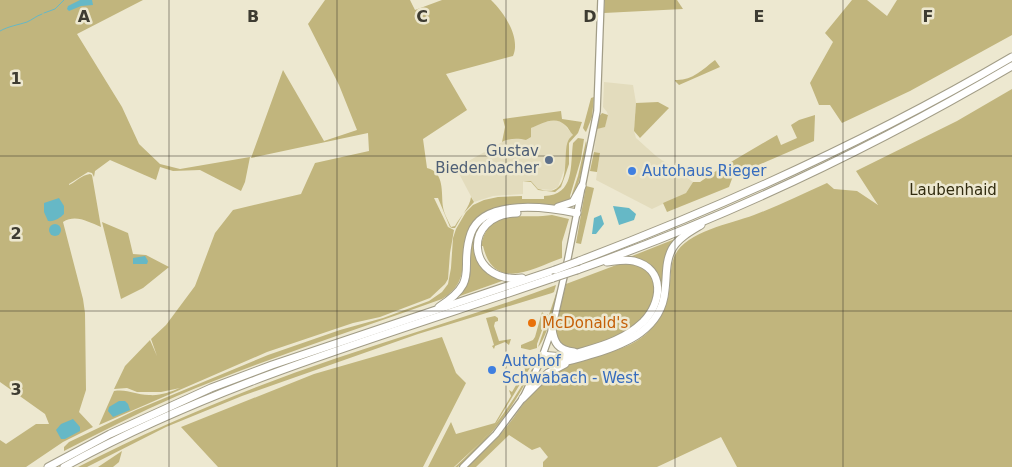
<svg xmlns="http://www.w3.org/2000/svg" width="1012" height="467" viewBox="0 0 1012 467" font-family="'DejaVu Sans',sans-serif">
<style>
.built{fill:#e3dcbd}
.green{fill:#c1b57d}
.water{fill:#66b8c6}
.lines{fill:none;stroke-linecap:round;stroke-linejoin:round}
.stream{stroke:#66b8c6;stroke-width:1}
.major-casing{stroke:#a29d87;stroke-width:8}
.highway-casing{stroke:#a29d87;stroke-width:9}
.major{stroke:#fff;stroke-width:5.5}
.highway{stroke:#fff;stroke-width:7}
.highway-bridge-casing{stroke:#a29d87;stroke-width:9;stroke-linecap:butt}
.highway-bridge{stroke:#fff;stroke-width:7}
.grid{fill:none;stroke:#3e3c32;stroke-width:1;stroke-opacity:0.55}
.service-dot{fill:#5c6f8a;stroke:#ede8d0;stroke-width:2}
.shop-dot{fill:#3f7fe0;stroke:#ede8d0;stroke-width:2}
.food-dot{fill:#e8710a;stroke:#ede8d0;stroke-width:2}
.labels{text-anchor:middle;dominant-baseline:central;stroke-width:5;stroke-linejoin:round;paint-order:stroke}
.service-label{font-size:15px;fill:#4e5e75;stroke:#ede8d0;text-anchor:end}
.shop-label{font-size:15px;fill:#366cbe;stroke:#ede8d0;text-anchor:start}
.park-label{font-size:15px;fill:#322c10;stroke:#ede8d0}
.food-label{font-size:15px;fill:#c56008;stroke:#ede8d0;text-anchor:start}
.grid-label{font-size:16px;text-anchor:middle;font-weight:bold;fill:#3e3c32;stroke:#ede8d0;stroke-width:5;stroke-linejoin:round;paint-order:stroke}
</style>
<rect width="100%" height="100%" fill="#ede8d0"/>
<g class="built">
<polygon points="604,82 633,85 636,103 634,131 636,138 656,156 693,182 686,193 652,209 596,180 600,153 594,152 597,129 605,126 608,115 607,112 603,107"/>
<polygon points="554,120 562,122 573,135 568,140 566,165 558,187 552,190 538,189 531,181 523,181 523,194 493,196 474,202 456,168 506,140 521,138 527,140 531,128 541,123"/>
</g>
<g class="green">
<path d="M0,0H143L77,34L122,107L139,144L160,164L180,169L250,157L245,182L241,191L200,170L173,171L160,167L156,180L110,160L95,171L94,177L92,173L88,172L69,184V185C76,182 81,175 90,174L92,175L101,227C88,222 76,214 63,222L83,299L85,313L86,390L79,412L93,427L63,442L26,467H0V440L6,444L36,424H49L45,414L0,382Z"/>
<path d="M325,0H410L415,10L442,0H491C504,12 521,38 513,56L446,74L467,110L423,139L427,168C445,172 441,193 443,207C444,214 448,220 451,227L455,226C460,217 470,207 471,197L474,202L463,214L455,228H452L450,227L438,198H434L448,227L454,230L450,253L448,279L445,284L430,298L380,317L353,323L267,352L99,425L114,391C129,389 135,395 149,395C160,396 170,392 180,388L161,392H137L127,388L114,389L125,366L150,340L157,356L151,339L166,325L195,286L215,233L233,210L301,194L315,163L369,151L368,133L251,158L283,70L324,141L357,130L339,85L308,24Z"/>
<polygon points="605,0 677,0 683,9 604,13"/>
<polygon points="852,0 867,0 887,16 897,0 1012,0 1012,35 910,91 842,123 830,105 819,105 810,83 833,42 825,33"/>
<path d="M715,60L720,67L679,85L675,81V80C692,81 702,70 715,60Z"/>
<path d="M1012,89V467H737L721,437L657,467H543V462L548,457L540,447L532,450L509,435L476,467H466C479,455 493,444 504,430C520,411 532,387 553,373C581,353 620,357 646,334C663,319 669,303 670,281C671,272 671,263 675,255C687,231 730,224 754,215C778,206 802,194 827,183L834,189L857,191L878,205L856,171L957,121Z"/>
<polygon points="594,97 592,117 586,132 585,131 583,128 591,98"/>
<polygon points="658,102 669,108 640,138 634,131 636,103"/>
<path d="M561,111L562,119L582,122L578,133L569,143V164L566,173L561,187L555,192L538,190L531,182L522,181H531L538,189C543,190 549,192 554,190C570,184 563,151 568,141C569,138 571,137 573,135C569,131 569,128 565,125C555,115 541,124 531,128V137L526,140C519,138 509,138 502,142L505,127L503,119Z"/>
<polygon points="602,113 608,115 605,127 597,129 598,118"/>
<polygon points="815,115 814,141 733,176 729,187 667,212 663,203 686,193 693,182 700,182 719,169 777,135 781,145 797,138 791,125 799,120"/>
<path d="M578,138L584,139L581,159L570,196L571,201C542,215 504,193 479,218C475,221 471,225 469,230C467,236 467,243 465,249H464C463,272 463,286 442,299C353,331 264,359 177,396C138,413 101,432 64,451V447L69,442L136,410L268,355L340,330L383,318L429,301L442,292L448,284L451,268L453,238L456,229L466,212L473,205L484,200L498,197L522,196V199H544V196C575,195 570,166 573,143Z"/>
<path d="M586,141C589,150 577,191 572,200V194L578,176Z"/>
<polygon points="594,152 600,153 597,172 590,171"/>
<polygon points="586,186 594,188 581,244 576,243"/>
<path d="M555,210L565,213L520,211L496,216L477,239L489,274L505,280L457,297C461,291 467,284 469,277C472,267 469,256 471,245C478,205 524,211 555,210Z"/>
<path d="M552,215L569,219L562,242V258C533,268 494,293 483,246H481C489,205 522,220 552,215Z"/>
<polygon points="102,222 128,233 133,254 146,255 169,267 143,288 121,299"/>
<path d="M675,239L672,243L662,303L640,333L588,353C600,346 613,339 626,332C654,316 668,309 655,274L627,258Z"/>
<polygon points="628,263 637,265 644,268 651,275 656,284 654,305 639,323 606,343 573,350 561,346 555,330 566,284 619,264"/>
<path d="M556,285L554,292L552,293L418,334L242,396L166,427L87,467H78C162,424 248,388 337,358C410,333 484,312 556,285Z"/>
<path d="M557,291C557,301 546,339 538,347Z"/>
<polygon points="542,312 544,314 548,314 537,344 537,348 530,350 521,348 521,345 533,340 535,337"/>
<polygon points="495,316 498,318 498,321 495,322 494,326 499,341 511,339 509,345 505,342 495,346 494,349 492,346 494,345 486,318"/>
<polygon points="442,337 456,373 466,383 423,467 218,467 181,427 314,374"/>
<polygon points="519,356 534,361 494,427 480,443 454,467 428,467 451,422 456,434 495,423 511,396 509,390 512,392 525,370 523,359 519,360"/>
<path d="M534,366C513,409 493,435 458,467H455C492,434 509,407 534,366Z"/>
<polygon points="122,451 119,462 113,467 98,467"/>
</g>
<g class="water">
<polygon points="80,0 92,0 93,5 81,6 69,11 67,9 68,6"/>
<path d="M59,198L64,206V214C60,218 54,222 48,221L44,212V203Z"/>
<polygon points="613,206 629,208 636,214 634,220 619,225"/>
<polygon points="601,215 604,224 596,234 592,234 594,218"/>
<circle cx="55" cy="230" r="6"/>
<polygon points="145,256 148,261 147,264 133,264 133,258"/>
<polygon points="119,401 125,401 128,404 130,410 113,417 108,411 109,407"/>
<polygon points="73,419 80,427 80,431 65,439 61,439 56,430 61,424"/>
</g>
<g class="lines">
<g class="stream">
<polyline points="44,13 55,9 64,0"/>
<path d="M0,31C9,26 18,25 27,22C32,20 36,16 42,14"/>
</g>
<g class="major-casing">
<polyline id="major" points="463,467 496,434 523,398 541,360 552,329 566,268 597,111 601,0"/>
</g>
<g class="highway-casing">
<g id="highway">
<polyline points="558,207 573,202 582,186"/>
<path d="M517,213C461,214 466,284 522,278"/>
<path d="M579,261C729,204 874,138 1012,57"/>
<path d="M577,270C728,217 874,147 1012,66"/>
<path d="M439,307C482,279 458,269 471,233C484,198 548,207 577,213"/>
<path d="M552,329C554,343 558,350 574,352"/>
<path d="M543,355C558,358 570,355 584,351C606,345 626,338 643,322C662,303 666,269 634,261C625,259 616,261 607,262"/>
<path d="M541,360C559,366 576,359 593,354C626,344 662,329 665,290C667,276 665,262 672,249C678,238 691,231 701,225"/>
<polyline points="523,398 548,373 565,364"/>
<polyline points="48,467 110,434 211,388 272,365 555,270"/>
<path d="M64,467C217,382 388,335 553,278"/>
</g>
</g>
<use href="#major" class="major"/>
<use href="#highway" class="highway"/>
<g class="highway-bridge-casing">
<g id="highway-bridge">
<polyline points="555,270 579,261"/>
<polyline points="553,278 577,270"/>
</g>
</g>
<use href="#highway-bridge" class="highway-bridge"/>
</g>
<path class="grid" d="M169,0V467M337,0V467M506,0V467M675,0V467M843,0V467M0,156H1012M0,311H1012"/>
<circle class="service-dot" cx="549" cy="160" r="5"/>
<g class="shop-dot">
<circle cx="632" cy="171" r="5"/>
<circle cx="492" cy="370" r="5"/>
</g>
<circle class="food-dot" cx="532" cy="323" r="5"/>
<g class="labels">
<g class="service-label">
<text x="539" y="151">Gustav<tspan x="539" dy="17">Biedenbacher</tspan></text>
</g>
<g class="shop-label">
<text x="642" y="171">Autohaus Rieger</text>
<text x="502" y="361">Autohof<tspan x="502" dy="17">Schwabach - West</tspan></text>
</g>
<g class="park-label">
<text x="953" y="190">Laubenhaid</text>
</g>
<g class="food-label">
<text x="542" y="323">McDonald's</text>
</g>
</g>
<g class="grid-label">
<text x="84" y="22">A</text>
<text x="253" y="22">B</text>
<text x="422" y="22">C</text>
<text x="590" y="22">D</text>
<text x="759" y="22">E</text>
<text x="928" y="22">F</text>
<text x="16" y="84">1</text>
<text x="16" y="239">2</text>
<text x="16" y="395">3</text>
</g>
</svg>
